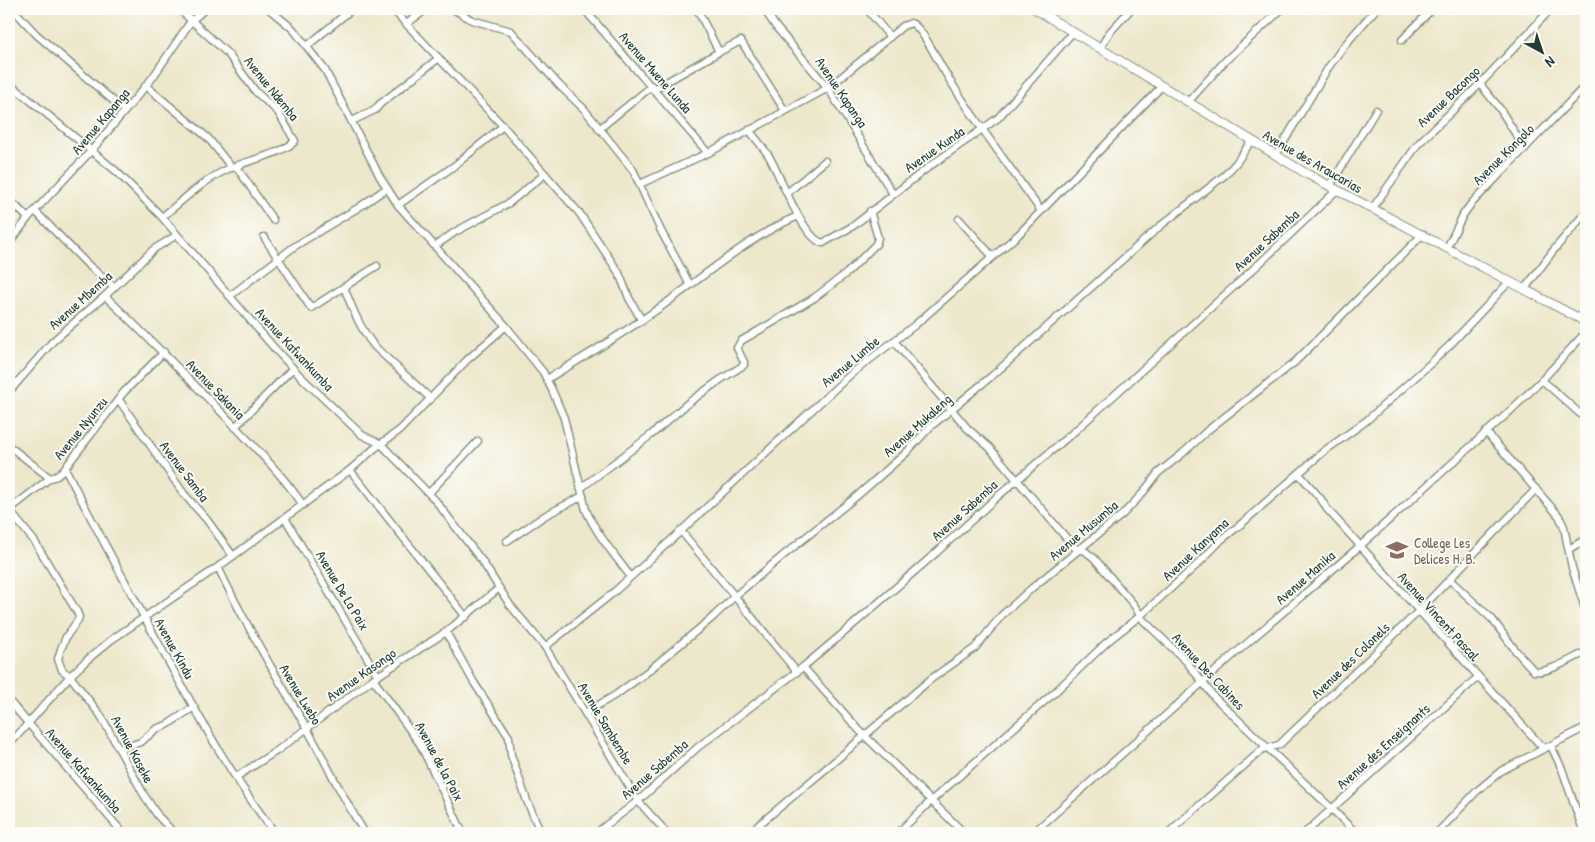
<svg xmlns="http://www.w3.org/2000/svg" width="1595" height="842" viewBox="0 0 1595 842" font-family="'Patrick Hand',sans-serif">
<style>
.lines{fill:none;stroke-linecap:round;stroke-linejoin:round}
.minor-casing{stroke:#869280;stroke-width:9}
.tertiary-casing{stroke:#869280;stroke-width:10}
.minor{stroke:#fff;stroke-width:6}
.tertiary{stroke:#fff;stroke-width:8}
.labels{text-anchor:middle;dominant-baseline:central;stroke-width:4;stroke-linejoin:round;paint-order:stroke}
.street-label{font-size:14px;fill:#1f3d34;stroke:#fdfcf7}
.education-label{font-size:14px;fill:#785e54;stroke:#fdfcf7;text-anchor:start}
</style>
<rect width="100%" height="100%" fill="#fdfcf7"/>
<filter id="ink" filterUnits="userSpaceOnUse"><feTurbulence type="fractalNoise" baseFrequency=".02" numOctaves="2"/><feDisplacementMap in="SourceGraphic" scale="10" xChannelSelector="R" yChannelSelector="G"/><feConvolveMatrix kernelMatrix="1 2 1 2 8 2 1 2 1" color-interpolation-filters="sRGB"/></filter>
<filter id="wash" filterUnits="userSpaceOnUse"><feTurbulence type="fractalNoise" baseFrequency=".0096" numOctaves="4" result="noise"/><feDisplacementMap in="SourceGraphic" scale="20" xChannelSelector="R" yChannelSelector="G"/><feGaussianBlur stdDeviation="1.12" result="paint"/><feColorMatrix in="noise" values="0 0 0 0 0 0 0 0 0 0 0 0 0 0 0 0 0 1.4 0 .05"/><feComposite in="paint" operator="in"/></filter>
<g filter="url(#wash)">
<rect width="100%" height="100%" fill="#ede7cb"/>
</g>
<g filter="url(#ink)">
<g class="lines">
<g class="minor-casing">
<g id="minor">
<polyline points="13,9 36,34 125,111"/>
<path d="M269,9L293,29L325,70L380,177L398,205L506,326L543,372L552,390L564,418L586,510C597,535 614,554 630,576"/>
<polyline points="392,9 503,126 580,214 619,273 629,298 642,321"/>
<polyline points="453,9 472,20 511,31 559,85 584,109 633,170 661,231 690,285"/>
<polyline points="584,9 708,153"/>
<polyline points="697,9 719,52"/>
<polyline points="764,9 776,27 828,88 893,194"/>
<polyline points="867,9 890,37"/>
<polyline points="406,24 427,9"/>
<polyline points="1402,40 1432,9"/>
<polyline points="307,46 352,9"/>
<polyline points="1100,48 1109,33 1131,9"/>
<polyline points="9,83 116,171 162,217 275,349 301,377 362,435 381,444 435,500 482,561 510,605 545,647 638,801 667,833"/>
<polyline points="1480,84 1500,109 1525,149"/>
<polyline points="146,86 208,138 232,168"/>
<polyline points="654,89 719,52 741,41 785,111"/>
<polyline points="1188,102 1225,61 1282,9"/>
<polyline points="352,121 375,110 380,104 439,58"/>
<polyline points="599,129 652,86"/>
<path d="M749,130C756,139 764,148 770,158C780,176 804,240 823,243L853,226L930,166L998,118L1073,32"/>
<polyline points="1276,155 1328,68 1343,47 1376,9"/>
<polyline points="236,166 273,220"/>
<path d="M640,184L708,153L828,88L903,26L911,23C922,27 936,58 943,69C972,118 1008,164 1041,211"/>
<polyline points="1330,186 1376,110"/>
<polyline points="787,193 825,161"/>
<polyline points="9,199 28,218"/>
<polyline points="398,205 454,166 503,126"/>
<polyline points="1372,209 1418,144 1480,84 1551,9"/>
<polyline points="35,211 87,264 114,287"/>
<path d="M162,217C183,200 204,180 228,169C245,161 283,154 295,141L278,112L256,92L228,54L179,9"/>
<polyline points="959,219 993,257"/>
<polyline points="264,237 311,308 377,266"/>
<polyline points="9,244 28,218 91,151 125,111 153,77 191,21 205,9"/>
<polyline points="435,246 455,232 509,203 545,174"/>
<polyline points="1447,248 1463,215 1471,204 1586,85"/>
<path d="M344,287C352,308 360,328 374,346L431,399"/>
<polyline points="1524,290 1553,251 1586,212"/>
<path d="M105,296C148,337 189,379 230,421C255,448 282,474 303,505"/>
<polyline points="230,296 295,246 361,206 387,188"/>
<polyline points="894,341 968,429 989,447 1074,547 1085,551 1094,558 1134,605 1143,620 1186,661 1214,697 1332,809 1356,833"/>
<path d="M547,379C588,355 627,331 665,304C708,273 749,237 798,216"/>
<polyline points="1542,380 1586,419"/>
<polyline points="9,392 53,341 105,296 154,249 177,235"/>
<polyline points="119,400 184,494 207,520 233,556"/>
<polyline points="235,427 293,368"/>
<polyline points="1486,432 1559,516 1564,527 1572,568 1586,611"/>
<polyline points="9,446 50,478"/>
<path d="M65,468C98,533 133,596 167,659C200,719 233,779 275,833"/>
<polyline points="350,470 466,617"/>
<polyline points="1299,474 1321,499 1327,509 1544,749"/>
<polyline points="581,488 651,435 688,403 720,380 744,365 744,362 737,348 741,341 814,298 847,273 876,244 878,238 870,211"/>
<polyline points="429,493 478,441"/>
<polyline points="9,510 35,542 77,612 79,617 78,620 66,637 61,649 58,659 62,670 70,676 101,716 144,795 158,816 174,833"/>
<polyline points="9,510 50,478 57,476 65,468 124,392 164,352"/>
<polyline points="285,518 378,676"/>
<polyline points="681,531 797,672"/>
<polyline points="507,541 546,515 583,496"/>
<polyline points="1569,549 1586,539"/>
<path d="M218,567C244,622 275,674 306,727C326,762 343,799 365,833"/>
<path d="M1450,580L1492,619L1516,651L1534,671C1547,674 1573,658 1586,652"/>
<polyline points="446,632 473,681 509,737 511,755 527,801 541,833"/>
<polyline points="545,647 613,593 681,531 851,374 915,325 1019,234 1162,86"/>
<polyline points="803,667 859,730 964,833"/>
<polyline points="373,679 420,744 463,833"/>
<polyline points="9,701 123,833"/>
<polyline points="585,713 617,694 647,672 712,618 735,596 785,554 857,496 906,453 930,427 993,375 1159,227 1225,175 1236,163 1252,140"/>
<polyline points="9,745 70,676 87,660 111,640 218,567 350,470 375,448 400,430 468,359 506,326"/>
<polyline points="1551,746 1562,769 1584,833"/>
<polyline points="119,749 141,742 156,729 167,725 194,707"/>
<polyline points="236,777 278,750 373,679 446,632 498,589"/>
<polyline points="9,826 17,833"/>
<polyline points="596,833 638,801 698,747 803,667 847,630 937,552 997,497 1076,430 1260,263 1337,190"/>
<polyline points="749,833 828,767 931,679 975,648 1002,615 1032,588 1123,514 1142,494 1158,473 1182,454 1208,430 1295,362 1423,234"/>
<polyline points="898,833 932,800 1055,692 1107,642 1140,616 1199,563 1221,540 1240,525 1323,452 1366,421 1431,363 1450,345 1509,282"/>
<polyline points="1033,833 1238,651 1360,546 1508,413 1542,380 1586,332"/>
<polyline points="1168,833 1263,749 1279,745 1419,611 1536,489"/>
<polyline points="1305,833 1478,677"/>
<polyline points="1437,833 1477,791 1501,771 1586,727"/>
</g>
</g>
<g class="tertiary-casing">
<polyline id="tertiary" points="1035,9 1307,174 1586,322"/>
</g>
<use href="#minor" class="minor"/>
<use href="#tertiary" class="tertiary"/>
</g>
</g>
<defs>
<g id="school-bare" transform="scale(1.725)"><path d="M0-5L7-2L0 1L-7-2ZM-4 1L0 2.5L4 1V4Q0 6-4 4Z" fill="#8d6e63" stroke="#fdfcf7" stroke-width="2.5" paint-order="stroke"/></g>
</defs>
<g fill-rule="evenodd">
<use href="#school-bare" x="1397" y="550"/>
</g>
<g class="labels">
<g class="street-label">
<text transform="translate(656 72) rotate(49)">Avenue Mwene Lunda</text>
<text transform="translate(272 88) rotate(51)">Avenue Ndemba</text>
<text transform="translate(842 92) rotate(56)">Avenue Kapanga</text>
<text transform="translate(1448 96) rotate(-44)">Avenue Bacongo</text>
<text transform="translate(100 121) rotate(-50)">Avenue Kapanga</text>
<text transform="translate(934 149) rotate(-35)">Avenue Kunda</text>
<text transform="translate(1503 154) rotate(-45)">Avenue Kongolo</text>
<text transform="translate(1313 161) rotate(30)">Avenue des Araucarias</text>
<text transform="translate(1266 240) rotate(-43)">Avenue Sabemba</text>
<text transform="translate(80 300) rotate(-42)">Avenue Mbemba</text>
<text transform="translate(295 349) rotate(47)">Avenue Kafwankumba</text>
<text transform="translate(850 361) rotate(-40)">Avenue Lumbe</text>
<text transform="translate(216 389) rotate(46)">Avenue Sakania</text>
<text transform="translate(917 425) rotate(-42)">Avenue Mukaleng</text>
<text transform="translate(80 428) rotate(-51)">Avenue Nyunzu</text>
<text transform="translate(185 471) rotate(53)">Avenue Samba</text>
<text transform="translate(964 510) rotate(-42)">Avenue Sabemba</text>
<text transform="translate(1083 530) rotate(-40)">Avenue Musumba</text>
<text transform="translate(1195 549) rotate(-43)">Avenue Kanyama</text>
<text transform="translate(1305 577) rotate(-41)">Avenue Manika</text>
<text transform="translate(343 590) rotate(59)">Avenue De La Paix</text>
<text transform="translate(1439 616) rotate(48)">Avenue Vincent Pascal</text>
<text transform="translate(175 648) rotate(61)">Avenue Kindu</text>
<text transform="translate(1350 660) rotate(-44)">Avenue des Colonels</text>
<text transform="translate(1209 671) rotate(47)">Avenue Des Cabines</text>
<text transform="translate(361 674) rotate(-35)">Avenue Kasongo</text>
<text transform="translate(301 694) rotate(59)">Avenue Lwebo</text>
<text transform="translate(606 723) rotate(59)">Avenue Sambembe</text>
<text transform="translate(1383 746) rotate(-42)">Avenue des Enseignants</text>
<text transform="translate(133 749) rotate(62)">Avenue Kaseke</text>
<text transform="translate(440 761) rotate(62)">Avenue de la Paix</text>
<text transform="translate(654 769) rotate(-41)">Avenue Sabemba</text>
<text transform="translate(84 770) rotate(49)">Avenue Kafwankumba</text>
</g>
<g class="education-label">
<text x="1414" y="542">College Les<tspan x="1414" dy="16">Delices H. B.</tspan></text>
</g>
</g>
<rect width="1595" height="842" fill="none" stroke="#fdfcf7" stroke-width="30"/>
<g transform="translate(1542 52) rotate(140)" stroke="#fdfcf7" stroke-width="4" paint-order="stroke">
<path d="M0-4L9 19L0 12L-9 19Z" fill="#1f3d34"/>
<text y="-8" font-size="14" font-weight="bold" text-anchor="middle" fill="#1f3d34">N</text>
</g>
</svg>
